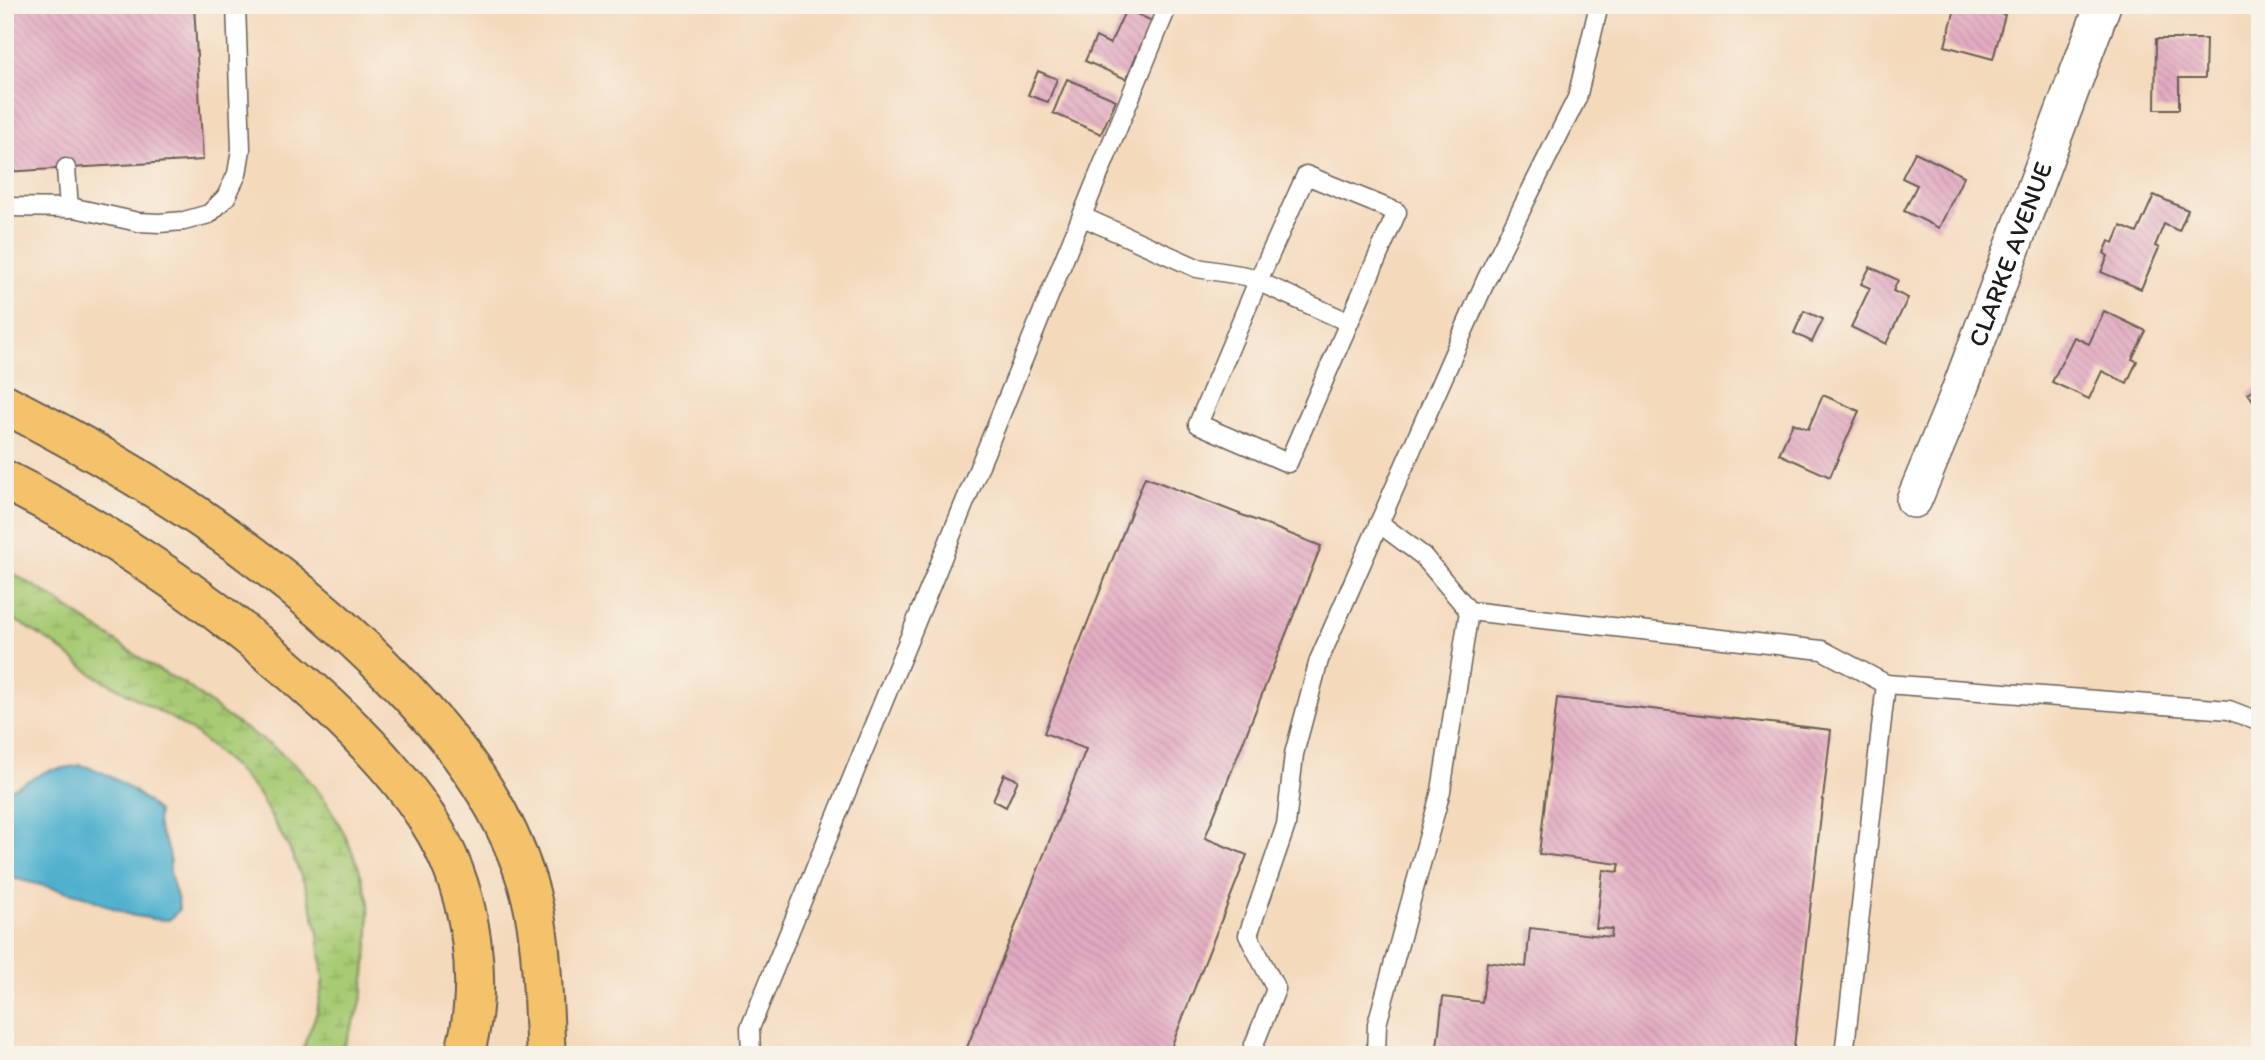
<svg xmlns="http://www.w3.org/2000/svg" width="2265" height="1060" viewBox="0 0 2265 1060" font-family="Itim,sans-serif">
<style>
.wetland{fill:url(#wetland-marsh);stroke:#627348;stroke-width:2}
.water{fill:#50b0ce;stroke:#366675;stroke-width:2}
.building{fill:url(#building-back-hatch)}
.lines{fill:none;stroke-linecap:round;stroke-linejoin:round}
.lane-casing{stroke:#685e54;stroke-width:21}
.street-casing{stroke:#685e54;stroke-width:38}
.highway-casing{stroke:#685e54;stroke-width:42}
.lane{stroke:#fff;stroke-width:18}
.street{stroke:#fff;stroke-width:35}
.highway{stroke:#f4c26a;stroke-width:38}
.labels{text-anchor:middle;dominant-baseline:central;stroke-width:5;stroke-linejoin:round;paint-order:stroke}
.street-label{font-size:26px;fill:#1c1c1c;stroke:#f7f3e8}
</style>
<defs>
<pattern id="wetland-marsh" width="20" height="14" patternUnits="userSpaceOnUse" patternTransform="scale(1.75)"><rect width="20" height="14" fill="#a7ca73"/><path d="M1 5h8M5 5V1M11 12h8M15 12V8" fill="none" stroke="#8fad63"/></pattern>
<pattern id="building-back-hatch" width="6" height="6" patternUnits="userSpaceOnUse" patternTransform="scale(1.75)"><rect width="6" height="6" fill="#e2aac1"/><path d="M-1 5l2 2M0 0l6 6M5-1l2 2" fill="none" stroke="#c192a5"/></pattern>
</defs>
<rect width="100%" height="100%" fill="#f7f3e8"/>
<filter id="ink" filterUnits="userSpaceOnUse"><feTurbulence type="fractalNoise" baseFrequency=".0143" numOctaves="2"/><feDisplacementMap in="SourceGraphic" scale="14" xChannelSelector="R" yChannelSelector="G"/><feConvolveMatrix kernelMatrix="1 2 1 2 8 2 1 2 1" color-interpolation-filters="sRGB"/></filter>
<filter id="wash" filterUnits="userSpaceOnUse"><feTurbulence type="fractalNoise" baseFrequency=".00686" numOctaves="4" result="noise"/><feDisplacementMap in="SourceGraphic" scale="28" xChannelSelector="R" yChannelSelector="G"/><feGaussianBlur stdDeviation="1.57" result="paint"/><feColorMatrix in="noise" values="0 0 0 0 0 0 0 0 0 0 0 0 0 0 0 0 0 1.4 0 .05"/><feComposite in="paint" operator="in"/></filter>
<g filter="url(#wash)">
<rect width="100%" height="100%" fill="#f4d9bb"/>
<polygon class="wetland" points="5,569 48,594 153,667 185,684 226,716 275,748 302,771 325,800 343,831 358,865 369,902 369,937 363,993 359,1010 340,1055 300,1055 317,1012 323,980 318,931 305,885 290,850 257,792 233,766 196,734 168,716 92,674 54,644 5,614"/>
<path class="water" d="M81,765C107,771 140,793 158,812C155,831 162,833 168,849C171,857 170,863 170,871C171,885 179,895 179,910L169,920L153,919L130,915L84,896L5,876V792L47,771Z"/>
<g id="blocks">
<g class="building">
<polygon points="5,5 194,5 203,160 5,172"/>
<polygon points="1956,5 1967,5 2005,15 1993,59 1945,46"/>
<polygon points="1126,9 1152,21 1126,79 1085,61 1096,37 1110,44"/>
<polygon points="2156,39 2206,39 2205,78 2179,78 2179,109 2155,109"/>
<polygon points="1038,71 1057,79 1048,102 1028,95"/>
<polygon points="1067,79 1116,100 1101,134 1053,113"/>
<polygon points="1915,152 1964,176 1939,228 1904,211 1917,185 1902,178"/>
<polygon points="2154,195 2188,210 2179,231 2164,224 2155,246 2159,248 2141,289 2101,272 2108,256 2104,253 2109,241 2114,243 2121,226 2137,233"/>
<polygon points="1870,267 1898,280 1893,291 1908,298 1886,344 1851,327 1870,288 1861,284"/>
<polygon points="1804,311 1823,319 1812,342 1794,333"/>
<polygon points="2104,311 2146,331 2132,359 2137,361 2127,383 2102,371 2089,399 2052,382 2074,337 2089,344"/>
<polygon points="2260,386 2260,411 2248,393"/>
<polygon points="1823,395 1859,411 1830,477 1779,454 1793,423 1808,429"/>
<polygon points="1145,477 1321,546 1205,838 1247,855 1168,1055 964,1055 1086,749 1044,733"/>
<polygon points="1557,698 1831,730 1793,1055 1436,1055 1443,997 1482,1002 1487,962 1526,967 1530,928 1611,937 1612,929 1596,928 1603,870 1618,872 1620,864 1539,854"/>
<polygon points="1004,774 1018,780 1006,807 993,800"/>
</g>
</g>
</g>
<g filter="url(#ink)">
<use href="#blocks" fill-opacity="0" stroke="#685e54" stroke-width="2"/>
<g class="lines">
<g class="lane-casing">
<g id="lane">
<polyline points="66,168 69,208"/>
<polygon points="1306,175 1397,212 1288,463 1198,424 1258,281"/>
<polyline points="5,207 75,208 138,222 159,223 184,221 209,214 226,197 237,174 241,149 236,5"/>
<polyline points="1083,217 1197,268 1246,276 1348,322"/>
<polyline points="1379,523 1423,556 1469,611 1822,650 1886,684 2229,710 2260,722"/>
<polyline points="751,1055 750,1028 1168,5"/>
<polyline points="1250,1055 1276,989 1248,935 1286,825 1294,754 1319,660 1486,280 1577,98 1599,5"/>
<polyline points="1376,1055 1377,1024 1441,791 1469,611"/>
<polyline points="1844,1055 1886,684"/>
</g>
</g>
<g class="street-casing">
<g id="street">
<path id="s1" d="M1914,500L1956,399L2103,5"/>
</g>
</g>
<g class="highway-casing">
<g id="highway">
<path d="M5,404C145,476 268,554 381,665C444,728 500,795 527,882C544,937 542,998 546,1055"/>
<path d="M5,480C122,539 231,615 327,704C368,743 408,784 436,833C472,897 485,984 464,1055"/>
</g>
</g>
<use href="#lane" class="lane"/>
<use href="#street" class="street"/>
<use href="#highway" class="highway"/>
</g>
</g>
<g class="labels">
<g class="street-label">
<text stroke="none"><textPath href="#s1" startOffset="264">CLARKE AVENUE</textPath></text>
</g>
</g>
<rect width="2265" height="1060" fill="none" stroke="#f7f3e8" stroke-width="28"/>
</svg>
